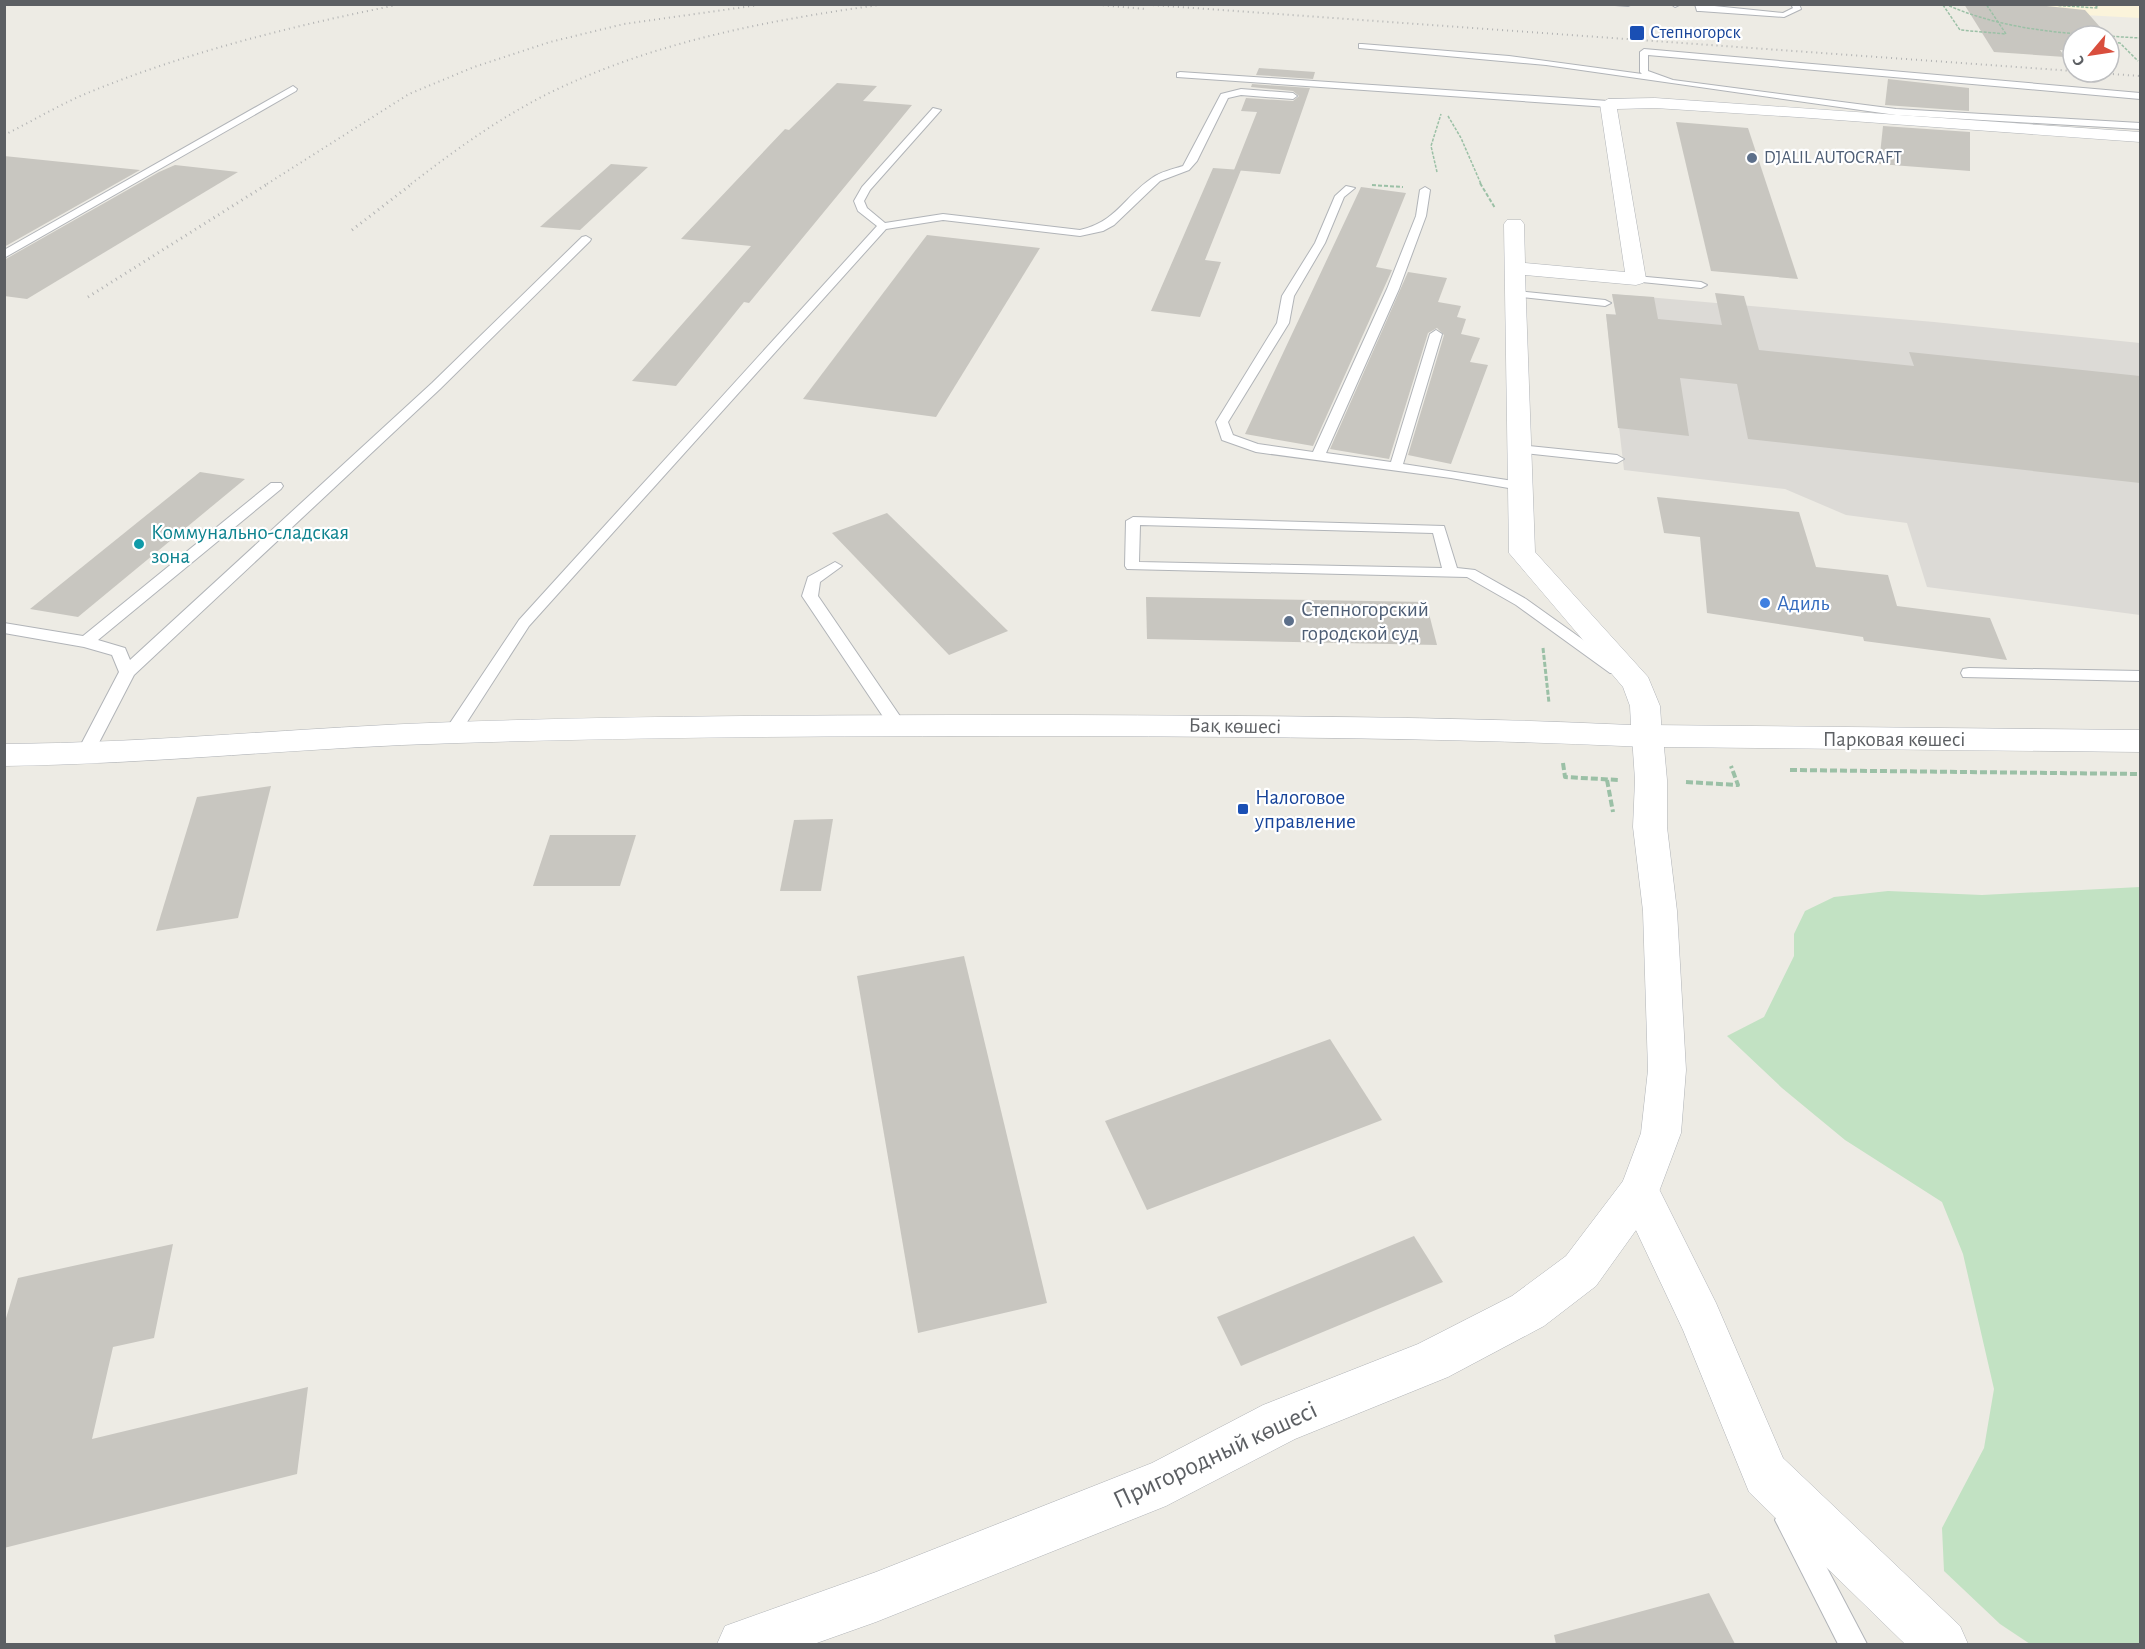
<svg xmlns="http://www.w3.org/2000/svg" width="2145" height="1649" viewBox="0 0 2145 1649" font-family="'Alegreya Sans',sans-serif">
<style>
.commercial{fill:#fbf4db}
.industrial{fill:#dcdad6}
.green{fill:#c2e2c3}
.building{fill:#c8c6c0}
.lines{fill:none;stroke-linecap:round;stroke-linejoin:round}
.lane-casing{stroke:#b1b4b8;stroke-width:2}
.street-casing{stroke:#b1b4b8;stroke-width:1}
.secondary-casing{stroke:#b0b3b7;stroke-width:1}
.path-far3{stroke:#9bc0a6;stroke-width:1.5;stroke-dasharray:3 1.5;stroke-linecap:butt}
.path-far2{stroke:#9bc0a6;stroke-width:2;stroke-dasharray:4 2;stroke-linecap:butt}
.path-far1{stroke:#9bc0a6;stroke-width:3;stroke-dasharray:5 2;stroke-linecap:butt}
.path{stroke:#9bc0a6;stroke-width:4;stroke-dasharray:7 3;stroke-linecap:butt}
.lane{fill:#fff;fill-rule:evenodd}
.street{fill:#fff;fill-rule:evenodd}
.secondary{fill:#fff;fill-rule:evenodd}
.rail-far1{stroke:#b2b3b3;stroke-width:2;stroke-dasharray:1 4;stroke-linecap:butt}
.rail{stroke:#b2b3b3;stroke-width:3;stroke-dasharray:1 4.5;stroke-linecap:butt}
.transit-dot{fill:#1a4fb4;stroke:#fff;stroke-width:2}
.service-dot{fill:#5c6f8a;stroke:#fff;stroke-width:2}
.culture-dot{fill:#0f9aa8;stroke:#fff;stroke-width:2}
.shop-dot{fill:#3f7fe0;stroke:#fff;stroke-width:2}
.labels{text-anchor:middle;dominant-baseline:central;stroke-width:4.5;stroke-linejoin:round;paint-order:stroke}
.far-transit-label{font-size:18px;fill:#164399;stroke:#fff;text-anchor:start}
.far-service-label{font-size:18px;fill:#4e5e75;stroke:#fff;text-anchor:start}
.culture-label{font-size:21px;fill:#0d838f;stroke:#fff;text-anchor:start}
.shop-label{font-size:21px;fill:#366cbe;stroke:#fff;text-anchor:start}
.service-label{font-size:21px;fill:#4e5e75;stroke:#fff;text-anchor:start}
.street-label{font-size:21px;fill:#5c5f63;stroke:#fff}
.transit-label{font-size:21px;fill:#164399;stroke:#fff;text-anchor:start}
.near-street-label{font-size:26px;fill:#5c5f63;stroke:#fff}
</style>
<rect width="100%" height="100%" fill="#edebe4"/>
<polygon class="commercial" points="1990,5 2140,5 2140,18 2064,14"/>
<polygon class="industrial" points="1612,294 1934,322 2140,343 2140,615 1927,587 1907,523 1846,515 1785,489 1624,470 1606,314 1616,314"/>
<polygon class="green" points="2140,887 2140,1644 2030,1644 2000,1624 1944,1571 1942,1528 1984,1448 1994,1389 1963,1254 1942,1202 1845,1140 1782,1088 1727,1036 1764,1017 1794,956 1794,934 1805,911 1834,897 1888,891 1982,895"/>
<g class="building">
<polygon points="1964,4 2026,4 2085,10 2108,36 2073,36 2073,51 2060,50 2065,57 1994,52"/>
<polygon points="1259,68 1315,72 1313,79 1256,75"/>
<polygon points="1888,79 1969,88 1969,111 1885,105"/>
<polygon points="837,83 877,86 863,101 912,105 749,303 744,302 676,386 632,381 751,246 681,239 785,129 789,130"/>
<polygon points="1252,84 1310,88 1280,174 1234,170 1257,112 1241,111 1246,98 1293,101 1299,96 1293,91 1251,87"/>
<polygon points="1676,122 1748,128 1798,279 1711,271"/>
<polygon points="1883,126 1970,132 1970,171 1879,164"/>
<polygon points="4,156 140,170 4,247"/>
<polygon points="611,164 648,167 580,230 540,227"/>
<polygon points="175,165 238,172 27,299 4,296 4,260 159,172"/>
<polygon points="1213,168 1241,170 1205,260 1221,262 1200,317 1151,311"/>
<polygon points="1361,187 1406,193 1376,267 1392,270 1313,446 1245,434"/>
<polygon points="927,235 1040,248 936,417 803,399"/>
<polygon points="1408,272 1447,278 1438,302 1461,306 1457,317 1466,319 1461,334 1480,338 1470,362 1488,365 1451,464 1408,455 1444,335 1437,328 1428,333 1389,459 1330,449"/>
<polygon points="1715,293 1744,296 1759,350 1914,366 1909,352 2140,376 2140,483 1748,439 1737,384 1680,378 1689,436 1618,428 1606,314 1616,315 1612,294 1654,297 1658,319 1722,325"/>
<polygon points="200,472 245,479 78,617 30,609"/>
<polygon points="1657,497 1799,512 1816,567 1888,575 1897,606 1990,618 2007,660 1864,641 1863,637 1707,613 1700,537 1664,533"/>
<polygon points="887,513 1008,631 949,655 832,533"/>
<polygon points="1146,597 1426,602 1437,645 1147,639"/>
<polygon points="271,786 238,918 156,931 197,797"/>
<polygon points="833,819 821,891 780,891 794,820"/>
<polygon points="550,835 636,835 620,886 533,886"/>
<polygon points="964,956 1047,1303 918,1333 857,976"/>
<polygon points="1330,1039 1382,1120 1147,1210 1105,1121"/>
<polygon points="1414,1236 1443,1282 1241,1366 1217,1317"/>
<polygon points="173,1244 154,1338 113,1347 92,1439 308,1387 297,1474 4,1548 4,1325 18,1278"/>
<polygon points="1709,1593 1735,1644 1556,1644 1554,1635"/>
</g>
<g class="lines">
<g class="lane-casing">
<g id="lane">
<polygon points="1602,4 1632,4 1628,6"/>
<polygon points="1671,4 1679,4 1679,5 1675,7"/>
<polygon points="1695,4 1783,13 1793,8 1791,4 1799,4 1801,9 1784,17 1700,11 1697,11"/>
<polygon points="1362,44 1509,56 1642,74 1640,72 1640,52 1644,49 2140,93 2140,99 1648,55 1648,71 1673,80 1896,109 2140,123 2140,129 1896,115 1546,65 1359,48 1359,44"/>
<polygon points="1180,72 1608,101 1613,104 1608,107 1177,77 1177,73"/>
<polygon points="293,86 297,89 296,91 4,258 4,250"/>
<path d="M1241,89L1293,93L1297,96L1293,99L1241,95L1228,98L1197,161L1189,170L1160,181L1114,225L1103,231L1080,236L943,220L886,229L529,626L458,736H446L444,732L519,620L877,226L858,211L854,201L862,187L933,108L941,110L870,190L864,201L867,208L885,223L943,214L1080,230C1116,222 1124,197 1152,178C1160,172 1173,169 1183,166L1221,94Z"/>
<polygon points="1346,186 1355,188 1344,197 1325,243 1294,296 1289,323 1228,422 1233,435 1258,444 1313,452 1387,289 1416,216 1420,190 1425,187 1430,190 1426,216 1399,289 1326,453 1391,462 1430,334 1436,330 1442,334 1403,464 1520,482 1525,483 1527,486 1525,489 1520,490 1451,478 1256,452 1222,440 1216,422 1277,323 1282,296 1315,243 1335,196"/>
<polygon points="586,236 591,239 590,241 440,389 134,675 90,760 78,760 75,756 119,672 112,655 84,647 4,633 4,623 83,636 271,483 281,483 283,486 281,489 98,640 125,648 130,660 432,383 582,237"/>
<polygon points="1636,276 1701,282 1707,285 1701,288 1632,281 1632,277"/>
<polygon points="1516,291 1605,300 1611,303 1605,306 1512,296 1510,294"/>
<polygon points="1520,445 1617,455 1624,459 1617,463 1515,452 1513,449 1515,446"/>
<path d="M1133,517L1444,526L1457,568L1475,570L1526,599L1624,669L1622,673H1610L1516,605L1467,577L1127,569L1125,566L1126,521ZM1140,525L1433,533L1442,568L1139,562Z"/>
<polygon points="835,562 842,566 820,582 818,596 904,722 906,726 904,730 892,730 802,596 808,577"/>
<polygon points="1969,668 2140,671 2140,681 1963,677 1961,673 1963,669"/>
<polygon points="1788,1507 1797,1511 1867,1644 1838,1644 1775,1520 1779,1511"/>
</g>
</g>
<g class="street-casing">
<g id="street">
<path d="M1655,98L2140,132V142L1797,117L1655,108L1617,109L1646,279L1643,283L1636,285L1525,275L1535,552L1648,677L1660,706L1662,736L1658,744L1647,747C1457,738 1267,737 1077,736C871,736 664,736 458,743C307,747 156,764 4,766V744C155,743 304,727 454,722C658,715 863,715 1067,715C1255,716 1443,716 1631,725L1630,706L1623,687L1509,553L1504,224L1507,220H1521L1524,224L1525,263L1625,272L1600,104L1608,99Z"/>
<polygon points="1639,1173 1654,1179 1716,1303 1783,1458 1960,1626 1968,1644 1905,1644 1749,1492 1683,1330 1618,1192 1624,1179"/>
</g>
</g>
<g class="secondary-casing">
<polygon id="secondary" points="1647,725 2140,730 2140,752 1664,747 1667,780 1667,827 1677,911 1686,1070 1681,1133 1654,1205 1596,1286 1544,1326 1448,1377 1295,1439 1166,1506 876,1622 814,1644 717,1644 725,1626 876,1572 1152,1463 1263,1405 1418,1344 1512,1296 1566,1256 1623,1181 1641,1133 1648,1070 1643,911 1633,827 1635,780 1632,736 1636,728"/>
</g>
<g class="path-far3">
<path d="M1945,4C2007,32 2073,34 2140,38"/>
<polyline points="2036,4 2098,8 2094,4"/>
<polyline points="1943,5 1960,30 2006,34 1986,4"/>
<polyline points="2109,42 2120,43 2138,61"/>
<polyline points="1448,116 1461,138 1481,184"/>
<polyline points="1437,172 1431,146 1441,114"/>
</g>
<g class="path-far2">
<polyline points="1480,183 1495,208"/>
<polyline points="1372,185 1403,187"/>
</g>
<polyline class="path-far1" points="1543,648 1549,703"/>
<g class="path">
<polyline points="1563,763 1565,777 1618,780"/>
<polyline points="1790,770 2140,774"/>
<polyline points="1607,780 1613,812"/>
<polyline points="1686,782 1738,785 1731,766"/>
</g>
<use href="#lane" class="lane"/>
<use href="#street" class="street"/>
<use href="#secondary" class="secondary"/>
<g class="rail-far1">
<polyline points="1088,4 1146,9"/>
<polyline points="1138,4 2073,71"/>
<polyline points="2083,72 2140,76"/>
<path d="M4,135C33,121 60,104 90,92C190,51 296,25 402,4"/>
<polyline points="267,184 409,94 474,67 550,42 624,24 766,4"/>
<path d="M411,184C459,147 509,111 564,86C666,39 776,19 886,4"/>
</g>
<g class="rail">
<polyline points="352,230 413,183"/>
<polyline points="88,297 269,183"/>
</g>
</g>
<g class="transit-dot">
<rect x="1629" y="25" width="16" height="16" rx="3"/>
<rect x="1237" y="803" width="12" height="12" rx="3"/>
</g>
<g class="service-dot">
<circle cx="1752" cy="158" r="6"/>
<circle cx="1289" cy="621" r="6"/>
</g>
<circle class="culture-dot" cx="139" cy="544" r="6"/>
<circle class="shop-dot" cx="1765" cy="603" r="6"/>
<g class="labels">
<g class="far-transit-label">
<text x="1650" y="33">Степногорск</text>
</g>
<g class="far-service-label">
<text x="1764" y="158">DJALIL AUTOCRAFT</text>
</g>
<g class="culture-label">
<text x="151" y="532">Коммунально-сладская<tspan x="151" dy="24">зона</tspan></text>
</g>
<g class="shop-label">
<text x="1777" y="603">Адиль</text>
</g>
<g class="service-label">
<text x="1301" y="609">Степногорский<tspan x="1301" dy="24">городской суд</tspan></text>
</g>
<g class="street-label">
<text transform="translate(1235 726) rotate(1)">Бақ көшесі</text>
<text x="1894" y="739">Парковая көшесі</text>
</g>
<g class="transit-label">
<text x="1255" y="797">Налоговое<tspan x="1255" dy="24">управление</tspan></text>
</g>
<g class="near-street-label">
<text transform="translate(1215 1455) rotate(-25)">Пригородный көшесі</text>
</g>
</g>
<rect width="2145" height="1649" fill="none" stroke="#5c5f63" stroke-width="12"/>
<g transform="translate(2091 54) rotate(241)"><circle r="28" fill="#ffffff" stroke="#bebfc1" stroke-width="1.5"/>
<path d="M0-4.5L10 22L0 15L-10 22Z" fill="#d94e3d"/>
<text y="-9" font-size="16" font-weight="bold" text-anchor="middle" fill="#5c5f63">С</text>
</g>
</svg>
